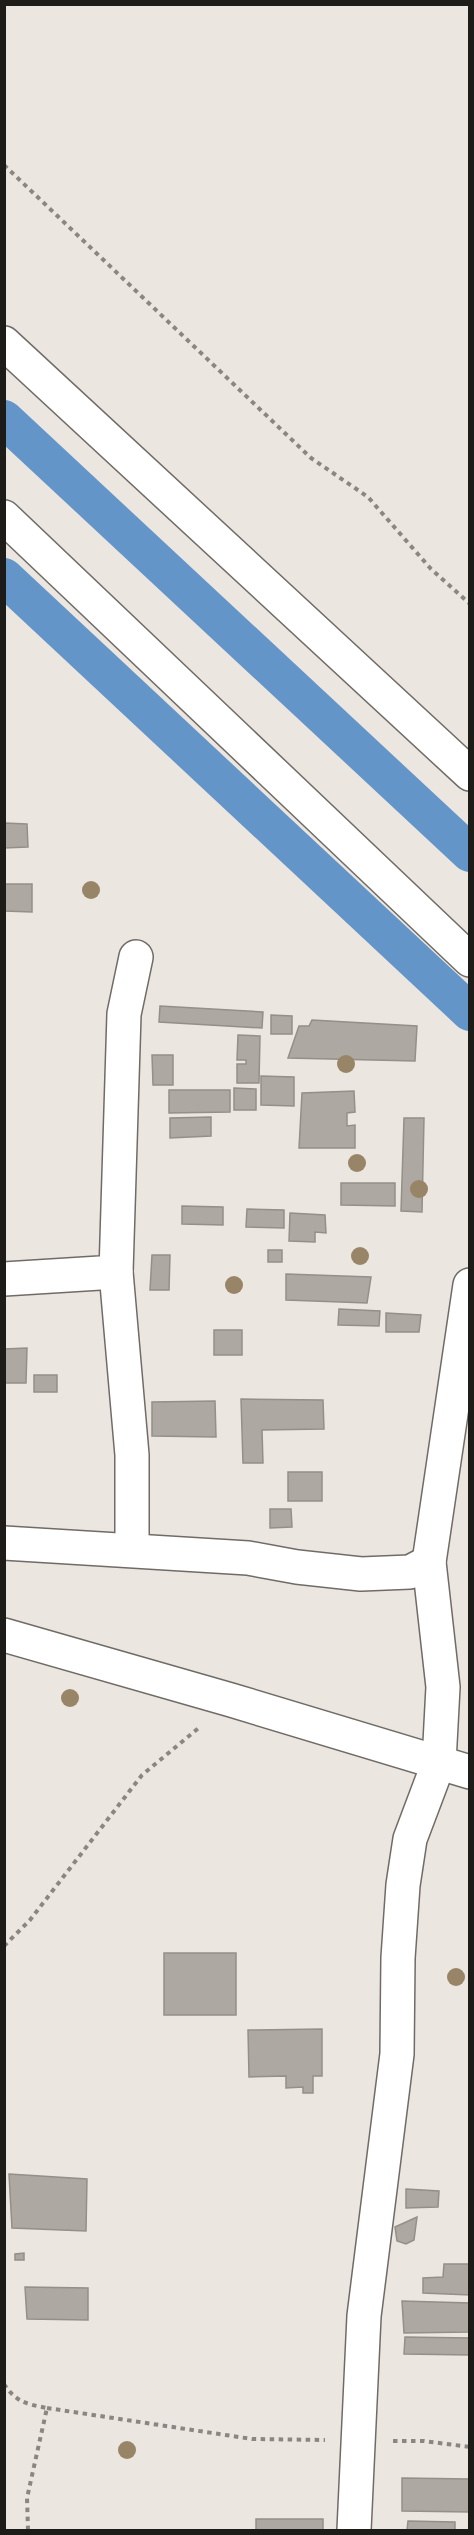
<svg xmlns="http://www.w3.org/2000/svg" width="474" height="2535" viewBox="0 0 474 2535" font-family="'Golos Text',sans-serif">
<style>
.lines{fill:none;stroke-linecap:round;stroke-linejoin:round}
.canal{stroke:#6495c8;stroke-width:38}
.building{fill:#ada8a2;stroke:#948f89;stroke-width:1.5}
.minor-casing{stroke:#706b66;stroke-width:36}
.path{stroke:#8a8682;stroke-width:4;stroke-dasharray:4.5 4.5;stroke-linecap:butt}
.minor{stroke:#fff;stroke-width:33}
.tree{fill:#988467}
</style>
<rect width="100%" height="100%" fill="#ece6e0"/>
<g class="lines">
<g class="canal">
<polyline points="4,419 470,853"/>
<polyline points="4,577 470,1012"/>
</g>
</g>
<g class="building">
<polygon points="4,823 27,824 28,847 4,848"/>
<polygon points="4,884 32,884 32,912 4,911"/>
<polygon points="160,1006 263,1012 262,1028 159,1022"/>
<polygon points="271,1015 292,1016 292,1034 271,1034"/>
<polygon points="312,1020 417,1026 415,1061 288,1058 299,1026 309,1026"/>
<polygon points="238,1035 260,1036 259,1083 237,1083 237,1064 246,1064 246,1060 237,1060"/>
<polygon points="152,1055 173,1055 173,1085 153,1085"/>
<polygon points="261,1076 294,1077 294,1106 261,1105"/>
<polygon points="234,1088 256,1089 256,1110 234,1110"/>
<polygon points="169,1090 230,1090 230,1112 169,1113"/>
<polygon points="354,1091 355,1112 347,1113 347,1126 355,1125 355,1148 299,1148 302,1093"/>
<polygon points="211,1117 211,1136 170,1138 170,1118"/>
<polygon points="404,1118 424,1118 422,1212 401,1211"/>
<polygon points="341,1183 395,1183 395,1206 341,1205"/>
<polygon points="182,1206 223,1207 223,1225 182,1224"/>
<polygon points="247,1209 284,1210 284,1228 246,1227"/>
<polygon points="290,1213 325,1215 326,1233 315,1232 315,1242 289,1241"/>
<rect x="268" y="1250" width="14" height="12"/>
<polygon points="152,1255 170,1255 169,1290 150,1290"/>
<polygon points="286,1274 371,1277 367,1303 286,1300"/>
<polygon points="339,1309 380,1311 379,1326 338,1325"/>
<polygon points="386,1313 421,1315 419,1332 386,1332"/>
<rect x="214" y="1330" width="28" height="25"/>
<polygon points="27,1348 26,1383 4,1383 4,1349"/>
<rect x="34" y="1375" width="23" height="17"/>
<polygon points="241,1399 323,1400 324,1429 262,1430 263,1463 243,1463"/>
<polygon points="215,1401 216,1437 152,1436 152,1402"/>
<rect x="288" y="1472" width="34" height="29"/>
<polygon points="270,1509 291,1509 292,1527 270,1528"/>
<rect x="164" y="1953" width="72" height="62"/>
<polygon points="322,2029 322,2076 313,2076 313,2093 303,2093 303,2087 286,2088 286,2076 249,2077 248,2030"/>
<polygon points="9,2174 87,2179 86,2231 12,2228"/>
<polygon points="406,2189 439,2191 438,2207 406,2208"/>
<polygon points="417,2217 414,2240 406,2244 397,2241 395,2227"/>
<polygon points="24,2253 24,2260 15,2260 15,2254"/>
<polygon points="444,2264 470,2264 470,2295 423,2293 423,2278 443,2277"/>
<polygon points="25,2287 88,2288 88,2320 27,2319"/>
<polygon points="402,2301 470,2303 470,2332 404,2333"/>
<polygon points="405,2337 470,2338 470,2355 404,2354"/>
<polygon points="402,2478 470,2479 470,2512 402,2511"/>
<rect x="256" y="2519" width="67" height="11"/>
<polygon points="408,2521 455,2522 455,2530 407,2530"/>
</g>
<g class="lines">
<g class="minor-casing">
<g id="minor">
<polyline points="4,343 470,774"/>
<polyline points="4,517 470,960"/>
<polyline points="116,1272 132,1455 132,1549"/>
<polyline points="4,1279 116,1272 124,1014 136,957"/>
<polyline points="4,1543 248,1558 297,1567 361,1574 410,1572 429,1562"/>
<polyline points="4,1635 231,1700 470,1772"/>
<polyline points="354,2530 364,2316 397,2054 398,1958 403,1885 410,1839 439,1762 443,1687 429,1562 470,1285"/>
</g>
</g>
<g class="path">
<polyline points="4,165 311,458 368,497 431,569 470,604"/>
<polyline points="4,1946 30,1920 142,1775 201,1726"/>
<path d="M4,2384C16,2402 26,2404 47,2408L27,2498L28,2530"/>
<polyline points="47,2408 252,2439 325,2440"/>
<polyline points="393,2441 424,2441 470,2447"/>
</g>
<use href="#minor" class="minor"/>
</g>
<g class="tree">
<circle cx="91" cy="890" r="9"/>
<circle cx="346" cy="1064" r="9"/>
<circle cx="357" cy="1163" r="9"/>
<circle cx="419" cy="1189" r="9"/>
<circle cx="360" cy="1256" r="9"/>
<circle cx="234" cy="1285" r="9"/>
<circle cx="70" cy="1698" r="9"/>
<circle cx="456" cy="1977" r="9"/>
<circle cx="127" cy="2450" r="9"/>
</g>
<rect width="474" height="2535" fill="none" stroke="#1e1c19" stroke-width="12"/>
</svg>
